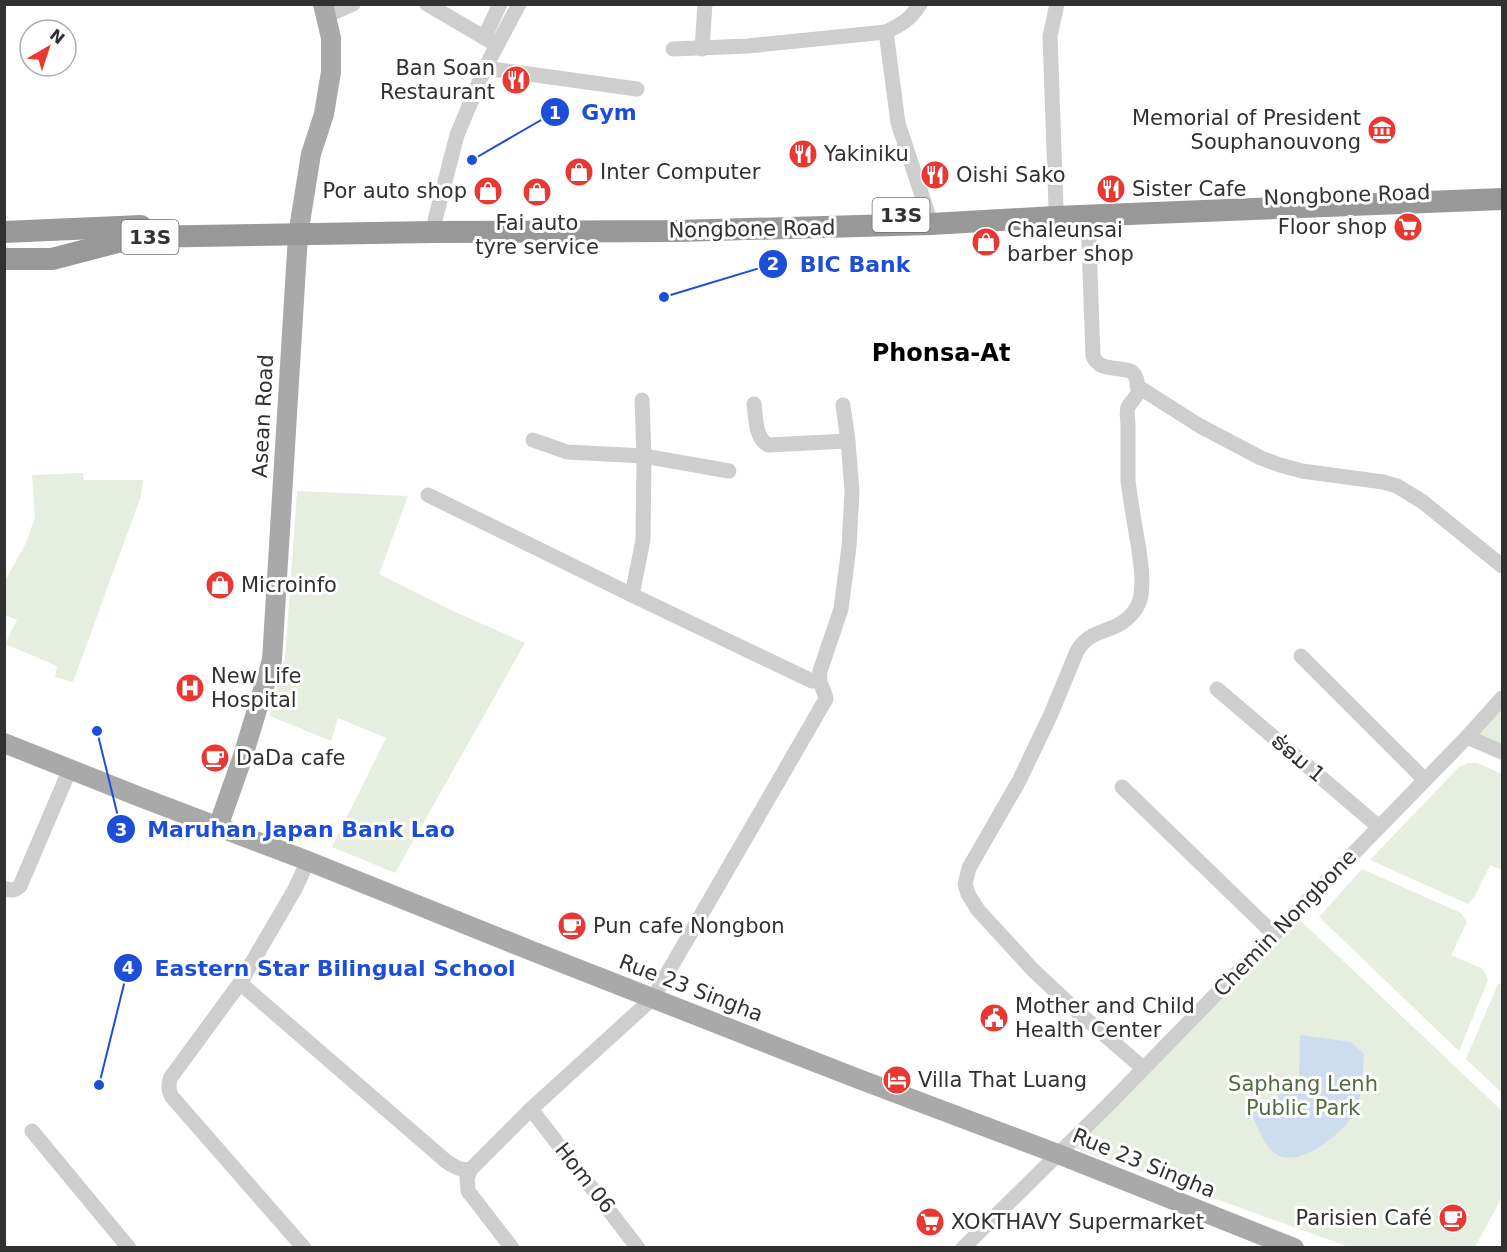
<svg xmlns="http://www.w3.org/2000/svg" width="1507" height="1252" viewBox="0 0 1507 1252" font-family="'DejaVu Sans','Noto Sans Lao',sans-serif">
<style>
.green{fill:#e6eedf}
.water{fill:#cde}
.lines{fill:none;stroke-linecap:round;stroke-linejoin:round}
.minor{stroke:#cecece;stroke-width:15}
.major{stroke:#a9a9a9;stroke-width:20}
.highway{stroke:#989898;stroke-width:22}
.labels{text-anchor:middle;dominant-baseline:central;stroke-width:6;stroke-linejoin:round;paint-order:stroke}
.shield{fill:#fff;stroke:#6f6f6f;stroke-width:1.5}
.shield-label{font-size:20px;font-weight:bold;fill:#313131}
.poi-label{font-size:21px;fill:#313131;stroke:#fff;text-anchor:start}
.street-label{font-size:21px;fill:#313131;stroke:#fff}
.park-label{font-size:21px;fill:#4f6e3d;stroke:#fff}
.quarter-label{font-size:24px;font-weight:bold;fill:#000;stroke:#fff}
.leader{fill:none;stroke:#1d4ed8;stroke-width:2}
.callout-dot{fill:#1d4ed8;stroke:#fff;stroke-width:2}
.mark-label{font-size:18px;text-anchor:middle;font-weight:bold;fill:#fff}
.callout-label{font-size:22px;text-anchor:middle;font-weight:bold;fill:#1d4ed8;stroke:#fff;stroke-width:6;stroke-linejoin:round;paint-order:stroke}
</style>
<rect width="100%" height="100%" fill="#fff"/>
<g class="green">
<polygon points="83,473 84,480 143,480 141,496 73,682 55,677 57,666 5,644 17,620 5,615 5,581 26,543 35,517 32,475"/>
<polygon points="297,491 408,496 379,574 453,611 525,643 395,873 332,847 386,738 338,718 331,741 270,716 285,658"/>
<polygon points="1502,707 1502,745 1478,735"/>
<polygon points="1468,763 1477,763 1502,774 1502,870 1490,865 1474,898 1468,904 1370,860 1459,767"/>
<polygon points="1362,869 1461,913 1467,922 1451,955 1483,969 1488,980 1459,1051 1319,917"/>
<polygon points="1300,920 1502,1111 1502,1197 1475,1247 1349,1247 1075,1148"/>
<polygon points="1502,983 1502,1093 1466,1059 1498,984"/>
</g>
<path class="water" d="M1300,1035L1351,1042L1364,1054C1363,1075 1363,1098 1352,1117C1341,1134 1304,1163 1283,1157C1279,1157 1274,1152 1271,1150C1264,1144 1254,1119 1249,1109L1299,1085Z"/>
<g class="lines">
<g class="minor">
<polyline points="427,4 497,45"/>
<path d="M920,4C910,20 902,24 886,32L898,123L928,214"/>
<polyline points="326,16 353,4"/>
<polyline points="484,38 500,4"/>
<polyline points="673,49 748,46 886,32"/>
<polyline points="702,49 705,4"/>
<polyline points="485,68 637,89"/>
<polyline points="1056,207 1050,36 1057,4"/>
<path d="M1088,216L1093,356C1100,372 1116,366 1130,371C1137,374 1138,384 1138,391C1137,398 1131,401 1128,407C1126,412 1128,420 1128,425C1128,441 1128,457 1128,472V481C1131,504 1135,527 1139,550C1141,567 1144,584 1140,600C1137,609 1130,617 1123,622C1105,634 1090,630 1077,651L1051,714L1019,781L969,868L965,884L968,894L978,910L1033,970L1079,1013L1143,1068"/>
<polyline points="435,220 457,135 485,68 519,4"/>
<polyline points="1137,386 1200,426 1261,458 1280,465 1302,471 1383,482 1397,486 1423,502 1502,566"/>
<path d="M754,404C756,418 755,438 768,445L848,441"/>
<polyline points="533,440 567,452 644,456 729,471"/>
<polyline points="428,495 632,595 812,681 819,680"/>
<polyline points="632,595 643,540 644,456 642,400"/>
<polyline points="1301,656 1425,780"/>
<polyline points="1217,689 1379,827"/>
<polyline points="1467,737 1502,752"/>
<polyline points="1122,787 1274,934"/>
<path d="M4,888C11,891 14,891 20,886L70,769"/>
<path d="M240,983L447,1162C455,1167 461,1171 471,1169"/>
<polyline points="531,1109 638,1248"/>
<polyline points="32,1131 129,1248"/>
<path d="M304,1248L172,1097C168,1090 168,1084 171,1077L240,983L295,889L308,861"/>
<path d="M512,1248L468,1191L467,1178L471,1169L531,1109L653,998L826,699C824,686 818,687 820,671L841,609L849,547L852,491L848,441L843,405"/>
<polyline points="963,1248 1108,1105 1467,737 1502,698"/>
</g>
<g class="major">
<polyline points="4,743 140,797 308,861 532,951 856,1078 1058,1154 1294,1248"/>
<polyline points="218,827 243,756 272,660 298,235 311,154 324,114 331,72 331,38 323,4"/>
</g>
<g class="highway">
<polyline points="4,232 141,226"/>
<polyline points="4,259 52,259 137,237 433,232 677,231 931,224 1055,217 1502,199"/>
</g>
</g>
<defs>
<g id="restaurant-disc" transform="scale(1.5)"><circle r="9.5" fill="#e93732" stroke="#fff"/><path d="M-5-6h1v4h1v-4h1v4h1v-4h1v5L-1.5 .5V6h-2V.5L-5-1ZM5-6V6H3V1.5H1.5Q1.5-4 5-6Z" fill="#fff"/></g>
<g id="museum-disc" transform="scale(1.5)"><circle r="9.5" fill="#e93732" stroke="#fff"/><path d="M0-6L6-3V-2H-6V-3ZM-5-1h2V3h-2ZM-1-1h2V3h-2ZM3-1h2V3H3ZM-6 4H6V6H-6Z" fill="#fff"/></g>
<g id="shop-disc" transform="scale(1.5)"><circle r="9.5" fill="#e93732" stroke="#fff"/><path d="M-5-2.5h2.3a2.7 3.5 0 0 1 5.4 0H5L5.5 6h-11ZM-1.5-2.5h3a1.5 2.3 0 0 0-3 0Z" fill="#fff"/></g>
<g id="supermarket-disc" transform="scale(1.5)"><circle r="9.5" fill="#e93732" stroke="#fff"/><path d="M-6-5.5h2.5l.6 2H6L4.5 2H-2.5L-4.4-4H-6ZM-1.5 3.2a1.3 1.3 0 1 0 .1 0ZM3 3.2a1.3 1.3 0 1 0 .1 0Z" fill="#fff"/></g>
<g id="hospital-disc" transform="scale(1.5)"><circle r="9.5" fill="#e93732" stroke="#fff"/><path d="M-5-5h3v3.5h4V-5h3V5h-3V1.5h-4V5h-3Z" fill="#fff"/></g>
<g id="cafe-disc" transform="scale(1.5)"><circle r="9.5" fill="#e93732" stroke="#fff"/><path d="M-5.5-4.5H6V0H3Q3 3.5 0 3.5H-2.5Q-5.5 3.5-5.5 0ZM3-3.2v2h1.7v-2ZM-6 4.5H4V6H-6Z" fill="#fff"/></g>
<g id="civic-disc" transform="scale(1.5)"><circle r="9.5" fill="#e93732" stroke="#fff"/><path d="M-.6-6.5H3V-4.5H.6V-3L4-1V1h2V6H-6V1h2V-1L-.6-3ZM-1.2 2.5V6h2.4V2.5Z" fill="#fff"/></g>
<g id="hotel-disc" transform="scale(1.5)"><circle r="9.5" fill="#e93732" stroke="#fff"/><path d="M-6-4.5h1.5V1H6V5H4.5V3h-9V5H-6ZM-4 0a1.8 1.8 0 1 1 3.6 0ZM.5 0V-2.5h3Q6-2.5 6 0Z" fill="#fff"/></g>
</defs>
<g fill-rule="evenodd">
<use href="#restaurant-disc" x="516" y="80"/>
<use href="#museum-disc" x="1382" y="130"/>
<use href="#restaurant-disc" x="803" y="154"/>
<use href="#shop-disc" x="579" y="172"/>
<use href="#restaurant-disc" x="935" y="175"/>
<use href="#restaurant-disc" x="1111" y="189"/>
<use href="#shop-disc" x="488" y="191"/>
<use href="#shop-disc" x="537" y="192"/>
<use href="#supermarket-disc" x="1408" y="227"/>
<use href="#shop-disc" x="986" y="242"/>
<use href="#shop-disc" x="220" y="585"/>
<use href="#hospital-disc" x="190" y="688"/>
<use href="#cafe-disc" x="215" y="758"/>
<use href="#cafe-disc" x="572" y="926"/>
<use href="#civic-disc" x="994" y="1018"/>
<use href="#hotel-disc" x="897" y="1080"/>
<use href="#cafe-disc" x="1453" y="1218"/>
<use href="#supermarket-disc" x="930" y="1222"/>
</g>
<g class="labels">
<g class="shield">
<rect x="872.5" y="198" width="57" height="34" rx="4.5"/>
<rect x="121.5" y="220" width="57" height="34" rx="4.5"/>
</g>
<g class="shield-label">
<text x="901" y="215">13S</text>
<text x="150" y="237">13S</text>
</g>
<g class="poi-label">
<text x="495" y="68" text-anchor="end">Ban Soan<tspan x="495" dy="24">Restaurant</tspan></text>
<text x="1361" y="118" text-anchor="end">Memorial of President<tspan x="1361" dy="24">Souphanouvong</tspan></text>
<text x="824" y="154">Yakiniku</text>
<text x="600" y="172">Inter Computer</text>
<text x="956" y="175">Oishi Sako</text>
<text x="1132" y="189">Sister Cafe</text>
<text x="467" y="191" text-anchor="end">Por auto shop</text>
<text x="537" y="223" text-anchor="middle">Fai auto<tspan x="537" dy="24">tyre service</tspan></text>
<text x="1387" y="227" text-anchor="end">Floor shop</text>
<text x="1007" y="230">Chaleunsai<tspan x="1007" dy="24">barber shop</tspan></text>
<text x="241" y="585">Microinfo</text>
<text x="211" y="676">New Life<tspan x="211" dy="24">Hospital</tspan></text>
<text x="236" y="758">DaDa cafe</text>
<text x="593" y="926">Pun cafe Nongbon</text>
<text x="1015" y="1006">Mother and Child<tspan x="1015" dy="24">Health Center</tspan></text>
<text x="918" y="1080">Villa That Luang</text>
<text x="1432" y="1218" text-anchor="end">Parisien Café</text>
<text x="951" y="1222">XOKTHAVY Supermarket</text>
</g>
<g class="street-label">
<text transform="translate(1347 195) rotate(-2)">Nongbone Road</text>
<text transform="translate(752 229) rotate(-1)">Nongbone Road</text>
<text transform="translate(263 416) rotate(-87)">Asean Road</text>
<text transform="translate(1298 758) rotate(40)">ຮ່ອມ 1</text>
<text transform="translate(1285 923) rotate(-46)">Chemin Nongbone</text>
<text transform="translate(691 988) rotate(21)">Rue 23 Singha</text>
<text transform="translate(1144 1163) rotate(22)">Rue 23 Singha</text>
<text transform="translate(585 1178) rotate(52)">Hom 06</text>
</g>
<g class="park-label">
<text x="1303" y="1084">Saphang Lenh<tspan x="1303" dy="24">Public Park</tspan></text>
</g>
<g class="quarter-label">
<text x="941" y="353">Phonsa-At</text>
</g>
</g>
<path class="leader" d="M472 160L555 112M664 297L773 264M97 731L121 829M99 1085L128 968"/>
<g class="callout-dot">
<circle cx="472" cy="160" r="6"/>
<circle cx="664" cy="297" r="6"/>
<circle cx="97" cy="731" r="6"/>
<circle cx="99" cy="1085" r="6"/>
<circle cx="555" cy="112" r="15"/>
<circle cx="773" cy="264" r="15"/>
<circle cx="121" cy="829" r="15"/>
<circle cx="128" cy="968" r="15"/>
</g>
<g class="mark-label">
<text x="555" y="119">1</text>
<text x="773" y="270">2</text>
<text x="121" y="836">3</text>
<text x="128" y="974">4</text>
</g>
<g class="callout-label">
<text x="609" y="120">Gym</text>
<text x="855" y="272">BIC Bank</text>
<text x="301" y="837">Maruhan Japan Bank Lao</text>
<text x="335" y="976">Eastern Star Bilingual School</text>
</g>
<rect width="1507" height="1252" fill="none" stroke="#313131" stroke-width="12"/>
<g transform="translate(48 48) rotate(39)"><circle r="28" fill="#ffffff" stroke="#adadad" stroke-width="1.5"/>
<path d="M0-4.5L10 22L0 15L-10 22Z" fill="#e93732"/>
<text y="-9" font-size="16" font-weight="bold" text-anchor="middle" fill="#313131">N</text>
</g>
</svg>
